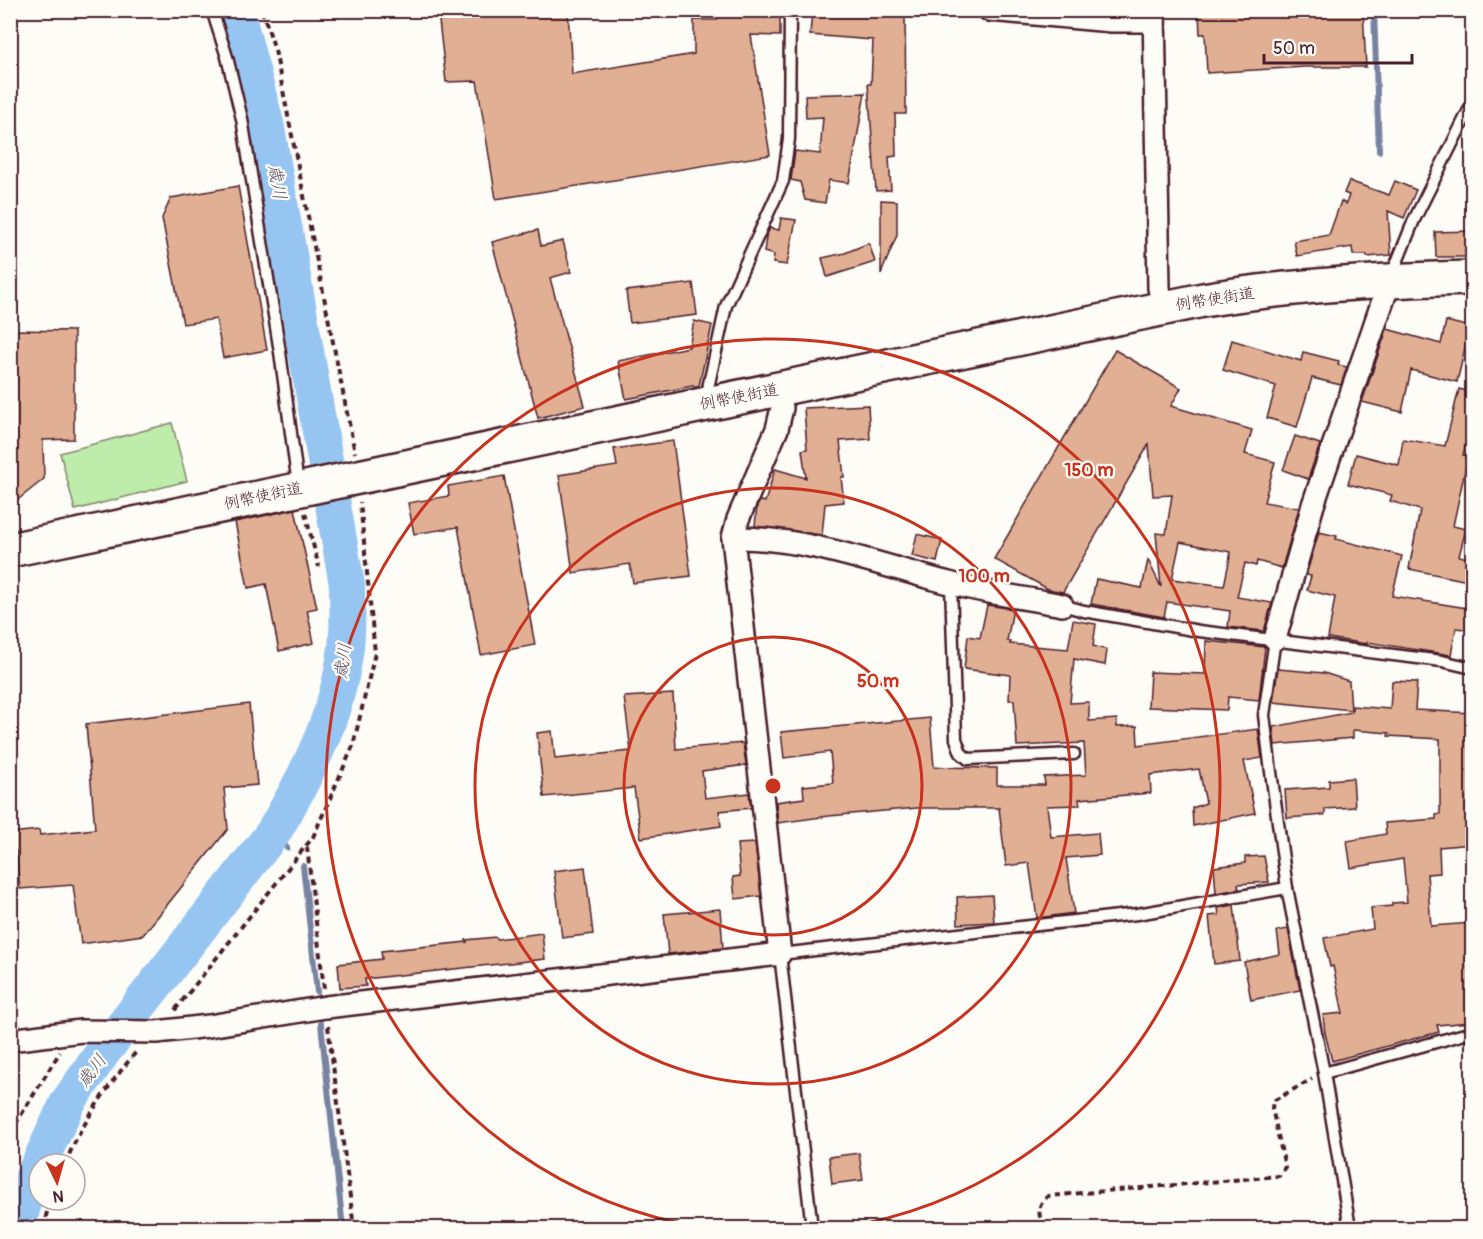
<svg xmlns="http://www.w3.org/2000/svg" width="1483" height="1239" viewBox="0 0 1483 1239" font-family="Pangolin,'Klee One',sans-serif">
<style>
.green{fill:#bdecab;stroke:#84866b;stroke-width:1.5}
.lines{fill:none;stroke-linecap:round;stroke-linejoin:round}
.stream{stroke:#7883a2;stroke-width:6}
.river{stroke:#97c5f2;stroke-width:36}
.building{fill:#e1af93;stroke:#4a1f2b;stroke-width:1.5;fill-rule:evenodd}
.service-casing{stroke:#4a1f2b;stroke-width:15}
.minor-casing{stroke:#4a1f2b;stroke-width:26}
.primary-casing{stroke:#4a1f2b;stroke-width:38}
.path{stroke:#4a1f2b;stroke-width:4;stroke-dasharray:6 4.5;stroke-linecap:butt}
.service{stroke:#fdfcf7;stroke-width:10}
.minor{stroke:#fdfcf7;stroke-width:21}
.primary{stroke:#fdfcf7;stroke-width:33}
.ring{fill:none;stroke:#c8321e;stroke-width:3}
.labels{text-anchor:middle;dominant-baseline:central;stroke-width:4.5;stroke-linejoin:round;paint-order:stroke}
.street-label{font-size:16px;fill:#4a1f2b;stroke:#fdfcf7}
.water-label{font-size:18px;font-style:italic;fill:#615167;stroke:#fdfcf7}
.centre{fill:#c8321e;stroke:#fdfcf7;stroke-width:3}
.ring-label{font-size:18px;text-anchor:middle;font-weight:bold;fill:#c8321e;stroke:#fdfcf7;stroke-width:4.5;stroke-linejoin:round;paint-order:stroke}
</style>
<rect width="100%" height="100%" fill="#fdfcf7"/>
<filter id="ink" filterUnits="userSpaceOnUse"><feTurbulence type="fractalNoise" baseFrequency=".0167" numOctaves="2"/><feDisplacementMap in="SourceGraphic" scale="12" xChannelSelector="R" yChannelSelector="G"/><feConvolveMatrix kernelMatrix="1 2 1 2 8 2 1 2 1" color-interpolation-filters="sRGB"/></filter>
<g filter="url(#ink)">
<polygon class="green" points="172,423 187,481 75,510 60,453"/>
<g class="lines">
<g class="stream">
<polyline points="1374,10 1379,151"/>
<polyline points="10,198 12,202"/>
<polyline points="273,833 287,848"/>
<polyline points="303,866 317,992"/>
<polyline points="321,1024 343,1228"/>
</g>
<path class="river" d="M17,1228L29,1185L68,1102L103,1052L273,833C306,777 336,719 345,654C349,632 347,608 347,585L266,123L236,10"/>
</g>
<g class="building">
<polygon points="466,10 568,10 572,74 694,54 694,20 717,20 717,15 746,14 746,10 780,10 780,36 751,35 770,155 496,199 477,81 446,82 438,12"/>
<polygon points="812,10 879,15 905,14 906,114 895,114 896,156 889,157 891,190 876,191 868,84 871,84 873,40 810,35"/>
<polygon points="1252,10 1363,10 1366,67 1305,67 1207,73 1205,34 1200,34 1199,13"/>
<polygon points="865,93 849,183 829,180 825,203 805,200 800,182 791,180 795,151 820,154 823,117 806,118 805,95"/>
<polygon points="1349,181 1389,195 1395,181 1416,190 1404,218 1388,211 1391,255 1367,257 1367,255 1353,255 1352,247 1297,256 1294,241 1329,235 1341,201 1346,204 1349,195 1344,193"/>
<polygon points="238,186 267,350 223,358 216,319 183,324 162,218 171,198"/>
<polygon points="881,200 897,201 897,235 881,274"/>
<polygon points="781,218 796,220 787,265 773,263 774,255 764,252 766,237 770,228 779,230"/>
<polygon points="538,230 541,246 563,241 571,272 550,278 585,406 538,418 492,242"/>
<polygon points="1473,231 1473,257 1436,257 1435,232"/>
<polygon points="869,243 875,262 827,277 822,258 845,253"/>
<polygon points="693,283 697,315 630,323 626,291"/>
<polygon points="694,321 712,325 699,386 692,386 626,399 618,361 689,347"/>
<polygon points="1446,321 1470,327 1457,382 1411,370 1402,412 1362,402 1387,329 1441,344"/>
<polygon points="10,330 74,331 74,439 43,440 44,479 10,506"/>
<polygon points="1232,340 1301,361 1303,352 1339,361 1338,365 1347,367 1341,385 1312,378 1297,427 1267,418 1276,386 1223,370"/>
<path d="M1115,350L1181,388L1171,406L1252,430L1245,454L1275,462L1264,502L1299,508L1282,568L1257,561L1256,566L1245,563L1237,597L1272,603L1264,631L1228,627L1230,611L1167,602L1164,617L1091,604L1096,579L1142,588L1148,560L1161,587L1156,533L1166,534L1172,495L1153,496L1149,444L1063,592L1048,589L994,559ZM1180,542L1231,552L1224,586L1172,579Z"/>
<polygon points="1459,389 1473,392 1473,414 1463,455 1468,456 1453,526 1466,529 1459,556 1473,559 1473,582 1409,569 1420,510 1390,501 1392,495 1348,484 1356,454 1399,465 1403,439 1445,446"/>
<polygon points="868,405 870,439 840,441 844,477 841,477 844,502 825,504 822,535 755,526 757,506 760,501 765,502 775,469 806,478 802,450 807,449 804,408"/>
<polygon points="1295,436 1320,444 1308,479 1283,470"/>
<polygon points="673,441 691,576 633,583 630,564 573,573 559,475 617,466 614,449"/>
<polygon points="504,476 535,645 481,655 458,527 414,534 408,503 449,496 448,486"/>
<polygon points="295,509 317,608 307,610 314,643 279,651 266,584 248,588 235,522"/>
<polygon points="1319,532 1337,536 1336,539 1402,556 1392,596 1473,609 1473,630 1456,628 1451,655 1367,642 1367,644 1328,638 1335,597 1307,590 1311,576 1306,575"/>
<polygon points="917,534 942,540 937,562 912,556"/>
<polygon points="987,605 1013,609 1007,641 1010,641 1010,644 1068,649 1073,620 1096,624 1093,646 1107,650 1105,665 1074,659 1070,703 1089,702 1089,721 1117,719 1117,727 1137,726 1138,745 1258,729 1262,758 1244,761 1255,813 1193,826 1192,808 1206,803 1199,769 1150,775 1151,793 1079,799 1080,805 1047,806 1051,837 1098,833 1100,855 1066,858 1074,913 1037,918 1029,863 1006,866 999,808 917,808 829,816 778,823 776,802 804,798 803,786 833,783 830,752 784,758 781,732 930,718 934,767 997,768 997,785 1045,785 1044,777 1086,775 1084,743 1017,746 1014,700 1009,700 1010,675 964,669 968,636 980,638"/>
<polygon points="1206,641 1265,647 1259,700 1228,697 1227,710 1148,707 1150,672 1205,674"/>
<polygon points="1278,669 1324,673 1349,681 1351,710 1273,702"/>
<polygon points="1392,681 1417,682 1415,710 1473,713 1473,844 1439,847 1440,873 1427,874 1431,926 1473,923 1473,1014 1470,1014 1471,1022 1437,1025 1439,1032 1332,1061 1325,1033 1323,1015 1343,1013 1333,966 1330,967 1324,938 1373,929 1371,908 1392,906 1392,903 1407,902 1403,859 1351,868 1347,841 1386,834 1385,823 1436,819 1436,815 1440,814 1440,739 1388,736 1389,733 1353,730 1353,738 1275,745 1273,727 1352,712 1352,706 1390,709"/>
<polygon points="673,694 676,749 743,743 746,765 702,771 705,798 749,793 751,808 719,811 721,826 641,838 634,788 544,797 537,733 552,731 555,759 631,751 624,697"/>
<polygon points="249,704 257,785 224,788 228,829 143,935 81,944 73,885 20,889 16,851 10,851 10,833 39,830 40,835 95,829 86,724"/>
<polygon points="1353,778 1355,807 1325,809 1325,815 1287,818 1285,790 1329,787 1329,780"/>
<polygon points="755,843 761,896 735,899 733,877 740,876 737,844"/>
<polygon points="1264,856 1269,882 1238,884 1239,889 1216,893 1214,867 1245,863 1245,857"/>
<polygon points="585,867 593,934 562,938 554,871"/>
<polygon points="992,895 994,922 958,924 957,897"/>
<polygon points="1234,905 1240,961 1214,964 1209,916 1219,915 1218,908"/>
<polygon points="720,909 723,948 668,954 664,914"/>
<polygon points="1288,929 1300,990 1251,1000 1244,962 1280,954 1277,931"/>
<polygon points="542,933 545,959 365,979 366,986 340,988 338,964 382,959 381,951 467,942 466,940 496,937 497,939"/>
<polygon points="859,1153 863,1180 832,1184 829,1157"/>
</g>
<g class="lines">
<g class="service-casing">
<g id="service">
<polyline points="212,10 227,57 242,119 280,352 298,485"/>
<polyline points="1391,277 1414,220 1472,104"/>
<polyline points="711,399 708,388 726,306 783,181 789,139 790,10"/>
<polyline points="951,584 956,739 961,753 968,759 1074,754"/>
<polyline points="1062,605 1084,611 1199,631 1442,661 1472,668"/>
<polyline points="1275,639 1264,715 1271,772 1287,888 1324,1073 1350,1228"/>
<polyline points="1324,1073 1472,1032"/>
<polyline points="812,1228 780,954 1137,914 1287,888"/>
</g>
</g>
<g class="minor-casing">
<g id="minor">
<polyline points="989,10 1111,21 1154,21"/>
<polyline points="1154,10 1159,288 1163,308"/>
<path d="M733,538C807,537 879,565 949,583C986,593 1025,598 1062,605"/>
<polyline points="1275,639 1313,505 1390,280"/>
<polyline points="10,1040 81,1031 157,1032 209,1026 326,1007 780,954 733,538 738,519 777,429 782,408 779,389"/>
</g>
</g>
<g class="primary-casing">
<path id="primary" d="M10,550L1203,300C1292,285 1382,280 1472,278"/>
</g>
<g class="path">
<polyline points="262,10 275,50 355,453"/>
<polyline points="305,513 319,567"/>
<polyline points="307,847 324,989"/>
<polyline points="175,1010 313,837 353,746 375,653 360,502"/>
<polyline points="328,1026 354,1228"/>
<polyline points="10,1133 60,1052"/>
<path d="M65,1164C82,1123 108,1085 137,1051"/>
<polyline points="43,1228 50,1200"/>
<path d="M1042,1228C1040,1214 1035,1207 1048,1196L1279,1176L1285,1167L1272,1108L1273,1101L1312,1079"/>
</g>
<use href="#service" class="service"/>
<use href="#minor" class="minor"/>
<use href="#primary" class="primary"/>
</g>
</g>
<g class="ring">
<circle cx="773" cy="786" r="149"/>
<circle cx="773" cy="786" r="298"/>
<path d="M707 1228A447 447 0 1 1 839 1228"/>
</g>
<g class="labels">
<g class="street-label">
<text transform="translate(1215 299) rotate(-9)">例幣使街道</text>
<text transform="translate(739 397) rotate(-11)">例幣使街道</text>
<text transform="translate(263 496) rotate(-12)">例幣使街道</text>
</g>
<g class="water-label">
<text transform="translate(277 182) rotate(80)">歳川</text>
<text transform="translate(343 661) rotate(-82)">歳川</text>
<text transform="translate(92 1071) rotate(-53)">歳川</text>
</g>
</g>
<circle cx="773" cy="786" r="9" class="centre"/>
<g class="ring-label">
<text x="1089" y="476">150 m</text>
<text x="984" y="582">100 m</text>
<text x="878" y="687">50 m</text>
</g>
<rect width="1483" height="1239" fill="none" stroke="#fdfcf7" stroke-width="36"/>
<rect x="18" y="18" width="1447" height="1203" fill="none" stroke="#4a1f2b" stroke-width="2" filter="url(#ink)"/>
<g transform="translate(57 1182) rotate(175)"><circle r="28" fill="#fdfcf7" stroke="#b5a4a5" stroke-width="1.5"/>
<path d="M0-4.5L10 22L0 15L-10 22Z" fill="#c8321e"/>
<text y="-9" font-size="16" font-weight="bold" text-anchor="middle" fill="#4a1f2b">N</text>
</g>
<path d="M1264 54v9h148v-9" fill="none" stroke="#4a1f2b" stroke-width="3"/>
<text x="1273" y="54" font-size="18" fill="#4a1f2b" stroke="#fdfcf7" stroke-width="4.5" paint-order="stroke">50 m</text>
</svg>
